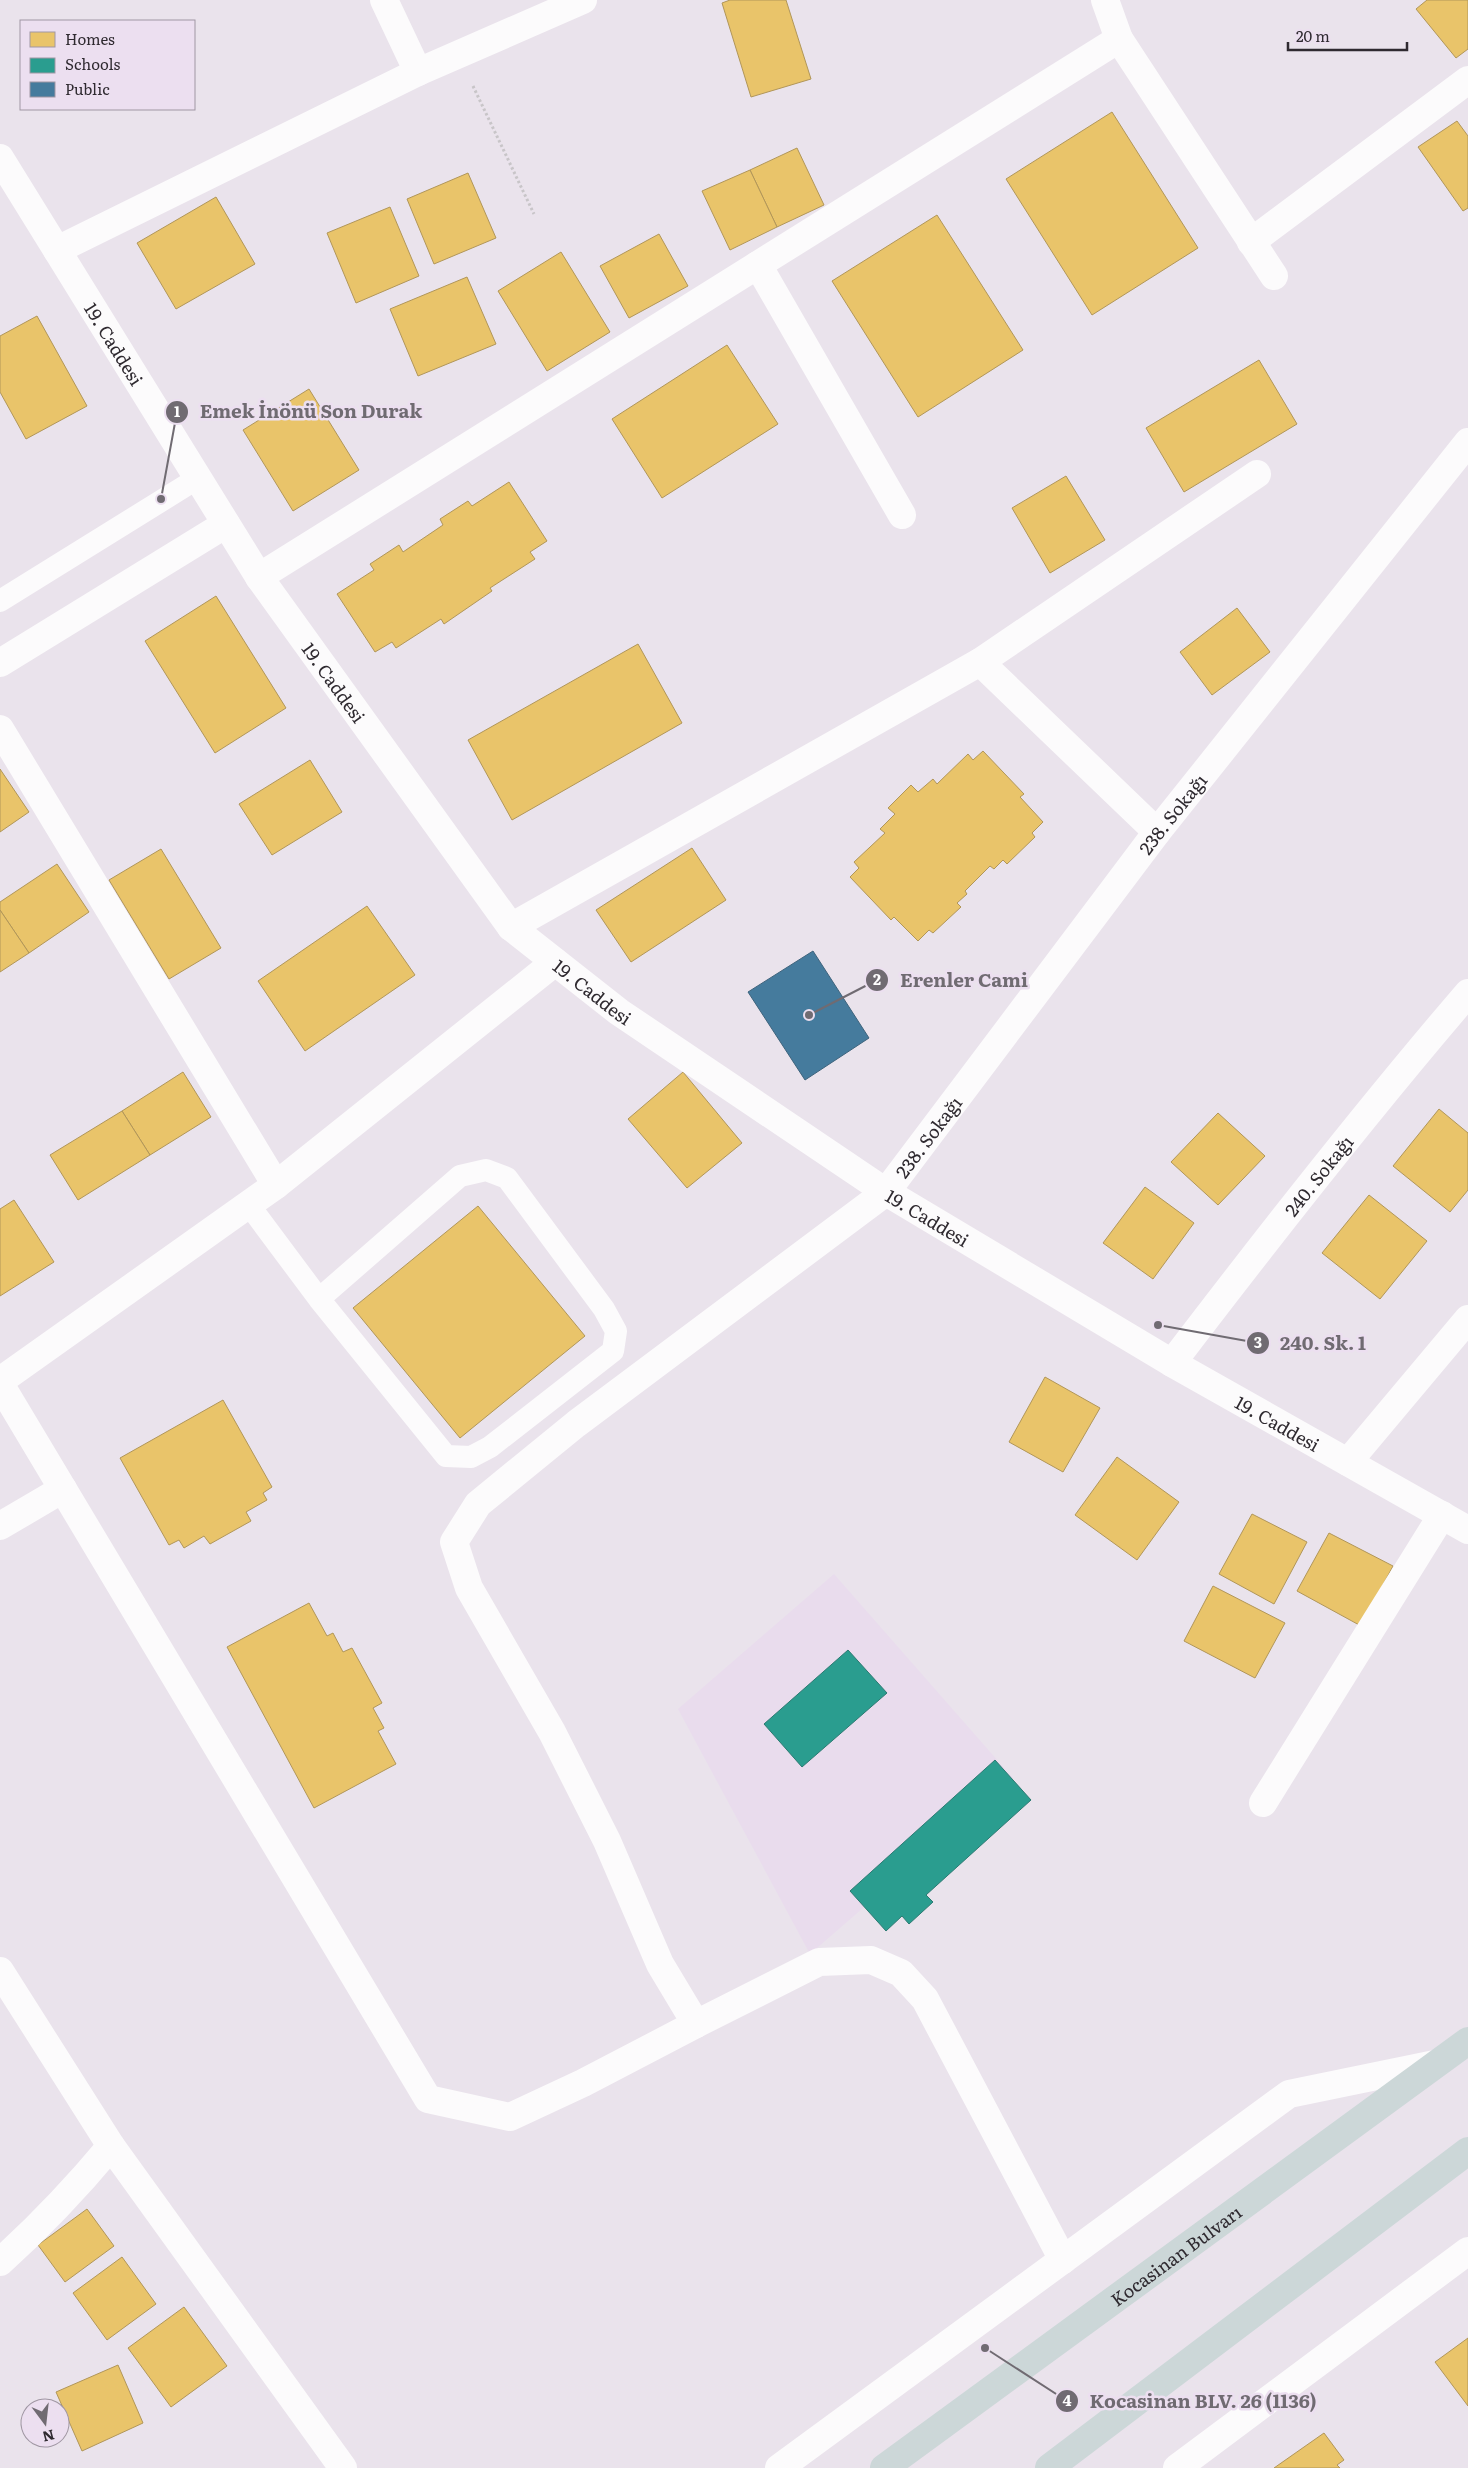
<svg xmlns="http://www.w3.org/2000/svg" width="1468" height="2468" viewBox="0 0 1468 2468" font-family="Literata,serif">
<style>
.built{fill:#e9dced}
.homes{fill:#e9c46a;stroke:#b19659}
.schools{fill:#2a9d8f;stroke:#2c7a72}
.public{fill:#457b9d;stroke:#3e637c}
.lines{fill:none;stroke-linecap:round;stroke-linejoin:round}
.path{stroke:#c8c5c8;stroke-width:3;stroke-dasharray:2.5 2.5;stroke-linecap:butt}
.lane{stroke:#fcfbfc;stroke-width:22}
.street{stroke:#fcfbfc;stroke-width:28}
.secondary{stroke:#fcfbfc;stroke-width:28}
.highway{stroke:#ccd7d8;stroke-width:28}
.labels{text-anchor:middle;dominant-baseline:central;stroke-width:5;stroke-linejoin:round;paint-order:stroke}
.street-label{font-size:18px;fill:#2f2a30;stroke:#ecdff0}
.leader{fill:none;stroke:#706b72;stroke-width:2}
.callout-dot{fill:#706b72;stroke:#ecdff0;stroke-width:2}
.mark-label{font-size:15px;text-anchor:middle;font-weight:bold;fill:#fff}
.callout-label{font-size:19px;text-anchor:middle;font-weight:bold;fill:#706b72;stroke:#ecdff0;stroke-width:5;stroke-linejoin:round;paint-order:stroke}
</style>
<rect width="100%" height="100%" fill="#eae3ec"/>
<polygon class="built" points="834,1574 1013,1778 810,1954 678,1709"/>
<g class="homes">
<polygon points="730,0 786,0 811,79 751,97 722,3"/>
<polygon points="1427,0 1468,0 1468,49 1456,58 1416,9"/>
<polygon points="1112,112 1198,248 1092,315 1006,179"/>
<polygon points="1457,121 1468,136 1468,208 1463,211 1418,147"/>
<polygon points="797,148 824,205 777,227 750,170"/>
<polygon points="750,170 777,227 730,250 702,191"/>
<polygon points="468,173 496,238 434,264 407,199"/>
<polygon points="216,197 255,264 176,309 137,243"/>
<polygon points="390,207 419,276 356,303 327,233"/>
<polygon points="937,215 1023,350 918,417 832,281"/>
<polygon points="659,234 688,286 629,318 600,266"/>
<polygon points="561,252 610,332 547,371 498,291"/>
<polygon points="467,277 496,344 418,376 390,309"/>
<polygon points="37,316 87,406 26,439 0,392 0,336"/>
<polygon points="727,345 778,424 662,498 612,419"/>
<polygon points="1259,360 1297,424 1184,492 1146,428"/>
<polygon points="309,389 359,470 293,511 243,430"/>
<polygon points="1066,476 1105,540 1050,573 1012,508"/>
<polygon points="509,482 547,541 530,552 535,559 490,588 492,591 444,624 441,619 396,648 392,642 375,652 337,594 374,570 370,564 399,545 403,552 443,525 440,519 468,501 472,506"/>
<polygon points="216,596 286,708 215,753 145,641"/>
<polygon points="1237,608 1270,652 1212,695 1180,652"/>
<polygon points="638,644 682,723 512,820 468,740"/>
<polygon points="983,751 1024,794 1020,797 1043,822 1032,833 1035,837 1007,864 1003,860 994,869 990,866 965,891 967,894 957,903 961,907 933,933 929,930 918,941 894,917 891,920 850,877 859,868 854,862 885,833 880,829 895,814 888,808 911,785 918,792 933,779 937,784 968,754 973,760"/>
<polygon points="310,760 342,812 272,855 239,804"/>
<polygon points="0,769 29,812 0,832"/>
<polygon points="692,848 726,900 631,962 596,910"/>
<polygon points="161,849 221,948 169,979 109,880"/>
<polygon points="57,864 89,912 29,953 0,910 0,902"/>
<polygon points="367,906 415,975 305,1051 258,981"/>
<polygon points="0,910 29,953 0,972"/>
<polygon points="183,1072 211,1117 150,1155 122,1111"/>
<polygon points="683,1072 742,1143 687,1188 628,1119"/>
<polygon points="1439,1109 1468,1133 1468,1190 1450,1212 1393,1166"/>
<polygon points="122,1111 150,1155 78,1200 50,1155"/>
<polygon points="1218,1113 1265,1156 1218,1205 1171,1162"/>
<polygon points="1145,1187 1194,1223 1153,1279 1103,1243"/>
<polygon points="1369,1195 1427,1241 1380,1299 1322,1253"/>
<polygon points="14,1200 54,1262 0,1296 0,1209"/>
<polygon points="478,1206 585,1336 460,1438 353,1308"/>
<polygon points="1045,1377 1100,1408 1063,1472 1009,1442"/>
<polygon points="223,1400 272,1487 263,1493 267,1500 246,1512 251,1521 210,1544 204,1536 184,1548 179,1540 169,1545 120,1458"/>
<polygon points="1117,1457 1179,1502 1137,1560 1075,1515"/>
<polygon points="1252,1514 1307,1542 1274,1604 1219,1574"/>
<polygon points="1329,1533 1393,1566 1361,1626 1297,1591"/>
<polygon points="1213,1586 1285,1623 1255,1678 1184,1641"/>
<polygon points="309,1603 327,1636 333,1633 343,1652 352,1648 382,1703 373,1708 384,1728 378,1731 396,1764 314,1808 227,1647"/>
<polygon points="87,2209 114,2246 65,2282 38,2245"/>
<polygon points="122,2257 156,2304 107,2340 73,2293"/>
<polygon points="184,2307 227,2366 171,2407 128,2348"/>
<polygon points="1468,2338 1468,2406 1435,2362"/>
<polygon points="118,2365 143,2423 82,2451 56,2392"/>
<polygon points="1324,2433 1344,2460 1337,2465 1340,2468 1274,2468"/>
</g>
<g class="schools">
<polygon points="848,1650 887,1693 802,1767 764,1724"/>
<polygon points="995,1760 1031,1800 926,1895 933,1902 909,1924 902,1916 886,1931 850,1891"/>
</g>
<polygon class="public" points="813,951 869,1038 805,1080 748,992"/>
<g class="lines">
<polyline class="path" points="473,86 534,214"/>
<g class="lane">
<polyline points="0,601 198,478"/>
<polyline points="249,1205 319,1299 446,1456 471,1457 490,1447 613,1351 616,1331 604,1309 507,1178 486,1170 460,1176 319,1299"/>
</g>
<g class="street">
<polyline points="384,0 418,72"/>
<polyline points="1119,39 1274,276"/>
<polyline points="1251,242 1468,80"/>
<polyline points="57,250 418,72 583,0"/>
<polyline points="758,265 902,515"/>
<polyline points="259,577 1119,39 1105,0"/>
<polyline points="980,662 1157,832"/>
<polyline points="0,663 226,524"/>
<polyline points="0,729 276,1185"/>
<polyline points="511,927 980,662 1257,474"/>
<path id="s1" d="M1172,1363C1268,1237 1365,1113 1468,993"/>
<polyline points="0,1381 276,1185 555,962"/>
<path id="s2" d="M0,1384L428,2099L510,2117L583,2083L696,2024L660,1964L607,1841L552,1732L469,1588L454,1542L478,1504L576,1424L886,1192L1157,832L1468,442"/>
<polyline points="1348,1462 1468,1319"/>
<polyline points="0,1526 63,1489"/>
<polyline points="1263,1803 1442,1515"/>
<polyline points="0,1971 111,2146 343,2468"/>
<polyline points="696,2024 819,1962 871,1960 901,1973 925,1999 1063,2260"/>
<path d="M0,2262C40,2226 76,2188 111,2146"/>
<polyline points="779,2468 1289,2094 1435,2064"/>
<polyline points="1177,2468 1468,2251"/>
</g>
<path class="secondary" id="s3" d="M0,158L259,577L511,927L619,1012L886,1192L1172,1363L1468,1530"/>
<g class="highway">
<path id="s4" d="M884,2468L1468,2041"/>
<polyline points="1049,2468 1468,2151"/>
</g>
</g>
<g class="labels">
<g class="street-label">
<text stroke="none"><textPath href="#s3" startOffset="218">19. Caddesi</textPath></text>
<text stroke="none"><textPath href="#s3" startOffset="622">19. Caddesi</textPath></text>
<text stroke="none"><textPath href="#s2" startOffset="2699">238. Sokağı</textPath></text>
<text stroke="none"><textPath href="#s3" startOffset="1028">19. Caddesi</textPath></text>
<text stroke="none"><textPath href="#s2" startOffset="2294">238. Sokağı</textPath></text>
<text stroke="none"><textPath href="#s1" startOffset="238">240. Sokağı</textPath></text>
<text stroke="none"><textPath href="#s3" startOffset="1432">19. Caddesi</textPath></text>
<text stroke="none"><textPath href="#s3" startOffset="1838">19. Caddesi</textPath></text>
<text stroke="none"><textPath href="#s4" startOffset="361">Kocasinan Bulvarı</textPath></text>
</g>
</g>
<path class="leader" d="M161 499L177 412M809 1015L877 980M1158 1325L1258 1343M985 2348L1067 2401"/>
<g class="callout-dot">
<circle cx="161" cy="499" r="5"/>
<circle cx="809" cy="1015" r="5"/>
<circle cx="1158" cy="1325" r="5"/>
<circle cx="985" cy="2348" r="5"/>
<circle cx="177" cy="412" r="12"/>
<circle cx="877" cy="980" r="12"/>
<circle cx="1258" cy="1343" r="12"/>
<circle cx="1067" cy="2401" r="12"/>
</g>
<g class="mark-label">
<text x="177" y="417">1</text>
<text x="877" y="985">2</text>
<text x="1258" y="1348">3</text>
<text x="1067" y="2406">4</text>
</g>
<g class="callout-label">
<text x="311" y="418">Emek İnönü Son Durak</text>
<text x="964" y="987">Erenler Cami</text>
<text x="1323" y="1350">240. Sk. 1</text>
<text x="1203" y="2408">Kocasinan BLV. 26 (1136)</text>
</g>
<rect x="20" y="20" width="175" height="90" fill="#ecdff0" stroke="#a097a3"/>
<rect x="30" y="32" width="25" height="15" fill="#e9c46a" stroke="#a097a3"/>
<text x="65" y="45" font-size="15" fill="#2f2a30">Homes</text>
<rect x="30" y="58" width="25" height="15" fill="#2a9d8f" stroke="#a097a3"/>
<text x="65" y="70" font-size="15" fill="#2f2a30">Schools</text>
<rect x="30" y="82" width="25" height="15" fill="#457b9d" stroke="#a097a3"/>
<text x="65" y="95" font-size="15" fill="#2f2a30">Public</text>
<g transform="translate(45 2423) rotate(165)"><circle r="24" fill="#ecdff0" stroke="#a097a3"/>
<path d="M0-4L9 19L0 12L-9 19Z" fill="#706b72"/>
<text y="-8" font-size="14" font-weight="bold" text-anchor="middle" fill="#2f2a30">N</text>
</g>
<path d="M1288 42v8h119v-8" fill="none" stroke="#2f2a30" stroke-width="2.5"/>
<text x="1296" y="42" font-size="15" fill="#2f2a30" stroke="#ecdff0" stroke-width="4" paint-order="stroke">20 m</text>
</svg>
